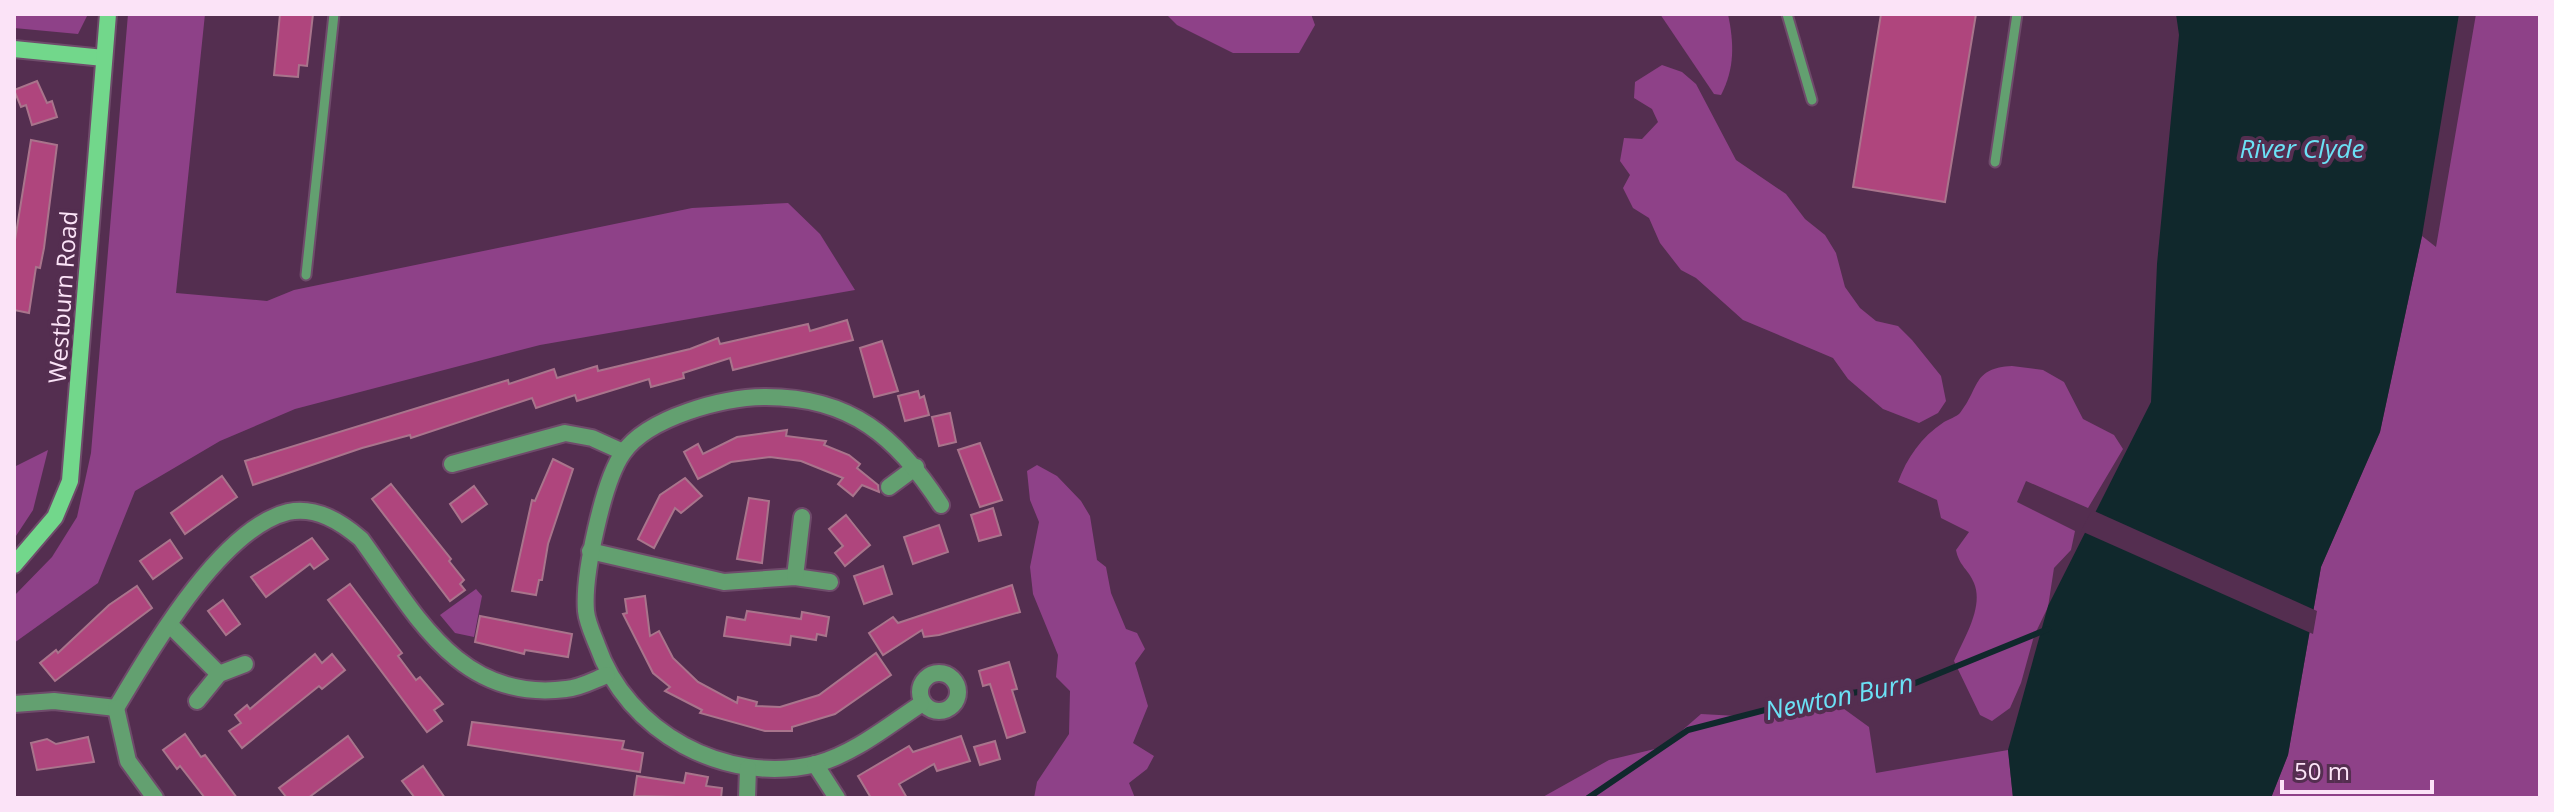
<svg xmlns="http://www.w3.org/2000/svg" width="2554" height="812" viewBox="0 0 2554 812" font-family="'Open Sans',sans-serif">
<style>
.green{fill:#8e4188}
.water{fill:#10282c}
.pier{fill:#542e50}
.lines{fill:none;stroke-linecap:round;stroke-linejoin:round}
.stream{stroke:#10282c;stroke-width:6}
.building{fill:#af457d;stroke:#a9748c;stroke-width:2}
.lane-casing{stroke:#6f4b6b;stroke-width:13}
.street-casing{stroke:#6f4b6b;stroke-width:20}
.secondary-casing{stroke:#6f4b6b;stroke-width:20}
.lane{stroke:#63a070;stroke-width:9}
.street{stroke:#63a070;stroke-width:16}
.secondary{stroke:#72d78b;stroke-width:16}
.labels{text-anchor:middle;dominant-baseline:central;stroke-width:8;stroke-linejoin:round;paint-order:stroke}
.street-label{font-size:24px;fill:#fbe3f7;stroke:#542e50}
.water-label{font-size:26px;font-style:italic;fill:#6be1f5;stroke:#542e50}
</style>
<rect width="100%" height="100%" fill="#542e50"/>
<g class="green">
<polygon points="14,14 88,14 78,34 14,28"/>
<polygon points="128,14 205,14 176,293 267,301 294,290 692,208 788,203 820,234 855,290 540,345 295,409 220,441 135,491 98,583 14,643 14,596 52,557 77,517 91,453"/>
<polygon points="1166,14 1311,14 1315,25 1299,53 1233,53 1177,25"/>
<path d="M1660,14H1728C1734,43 1735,68 1721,95L1714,94Z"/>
<polygon points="2476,14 2540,14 2540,798 2271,798 2288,755 2321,567 2380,432 2422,236 2436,247"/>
<polygon points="1662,65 1682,72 1696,84 1736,160 1786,194 1805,219 1825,235 1836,253 1845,287 1860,308 1876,321 1898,326 1912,340 1941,376 1946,401 1938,413 1919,423 1883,409 1848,379 1833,358 1743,320 1696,278 1681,270 1660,243 1649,218 1633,208 1623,188 1630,175 1620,161 1624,138 1642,139 1658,122 1652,109 1634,98 1635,82"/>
<path d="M2012,366L2043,370L2064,382L2083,419L2114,435L2123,449L2088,508L2026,481L2017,502L2075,531L2071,550L2054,568L2048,607L2034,636L2021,683L2010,708L1992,721L1980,715L1954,661C1964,638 1984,607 1974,583C1969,570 1959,566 1956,550L1969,532L1941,518L1937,500L1898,482C1907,458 1921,437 1944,422C1949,419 1956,417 1960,413C1980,388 1972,368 2012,366Z"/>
<polygon points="48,450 33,510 14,539 14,467"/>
<polygon points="1037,465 1057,476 1081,501 1090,516 1097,560 1106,567 1111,593 1126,629 1137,633 1145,649 1135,663 1148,706 1133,743 1154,756 1147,769 1129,783 1135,798 1034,798 1037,782 1069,734 1070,691 1056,677 1058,655 1033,594 1030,567 1039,522 1030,500 1027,471"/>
<polygon points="476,589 482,596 474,637 455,633 440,615"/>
<polygon points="1788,706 1840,706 1869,727 1876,773 2008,750 2013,798 1541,798 1609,760 1663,747 1701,714 1737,716"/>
</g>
<polygon class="water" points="2176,14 2459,14 2422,236 2380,432 2321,567 2288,755 2271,798 2013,798 2008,750 2048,606 2151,402 2157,264 2179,35"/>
<polygon class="pier" points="2092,510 2317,611 2313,634 2081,531"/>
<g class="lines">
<polyline class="stream" points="1588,798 1688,730 1804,700 1913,684 2048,629"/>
</g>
<g class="building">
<polygon points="280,14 313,14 307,66 299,65 298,77 274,75"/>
<polygon points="1881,14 1976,14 1945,202 1853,187"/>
<polygon points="37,81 47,103 52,101 57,117 32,125 26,105 21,107 14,90"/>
<polygon points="31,140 57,145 44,248 40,268 36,267 29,313 14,310 14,246"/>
<polygon points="847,320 853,340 733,370 730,358 683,373 684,378 651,387 649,379 577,401 575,395 536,408 532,398 411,438 410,435 362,448 253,485 245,461 508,380 509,384 554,369 557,378 597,366 598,371 690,349 718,338 720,344 808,324 810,331"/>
<polygon points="882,341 898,391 874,397 860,348"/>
<polygon points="918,391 920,398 924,396 929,415 905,421 898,396"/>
<polygon points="950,413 956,442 939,446 932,417"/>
<polygon points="787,430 786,436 826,441 824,445 849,455 860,464 857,468 878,485 879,492 862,485 853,496 838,484 843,478 801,461 770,457 731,462 698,479 684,452 698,444 703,454 737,437"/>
<polygon points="980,443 1002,500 980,507 958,450"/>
<polygon points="553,459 573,469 548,544 542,580 539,580 536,595 512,591 532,500 535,501"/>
<polygon points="222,476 237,497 185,534 171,513"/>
<polygon points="685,478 702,496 681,513 675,508 654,548 638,539 660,495"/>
<polygon points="391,484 451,559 449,561 464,580 460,584 465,590 450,601 372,499"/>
<polygon points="474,486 487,504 462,522 450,504"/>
<polygon points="749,498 769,501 762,563 737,559"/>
<polygon points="993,508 1001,535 979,541 971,515"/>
<polygon points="846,515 870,545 845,566 835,553 843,546 829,529"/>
<polygon points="939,525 948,552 913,564 904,537"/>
<polygon points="312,538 328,559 314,569 310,564 266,597 251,577"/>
<polygon points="170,540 182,558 153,579 140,561"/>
<polygon points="883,566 892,594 864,604 854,576"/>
<polygon points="350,584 402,653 398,656 416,680 420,677 443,704 434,710 442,721 427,732 328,600"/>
<polygon points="1012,585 1020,612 939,635 924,637 922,630 883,655 869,633 893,617 898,623"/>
<polygon points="137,586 152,608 55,681 40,663 56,650 58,653 109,605"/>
<polygon points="645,596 650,636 659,631 673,658 698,682 737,703 738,697 757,702 756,706 780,707 819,695 876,653 891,675 835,714 792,727 792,731 765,731 700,713 702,710 665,691 670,687 653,673 623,614 627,613 625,599"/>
<polygon points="223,600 240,624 226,635 208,611"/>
<polygon points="747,611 801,619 802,612 829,617 826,636 817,634 816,640 791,636 790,645 724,636 727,617 745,620"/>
<polygon points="480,616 572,634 568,657 525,650 524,654 475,642"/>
<polygon points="315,654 322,663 332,654 345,670 322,689 319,686 242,748 229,731 241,723 235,715 247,705 250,709"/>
<polygon points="1009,662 1017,689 1012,690 1025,732 1007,738 990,684 983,686 979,671"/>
<polygon points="472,722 624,741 622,749 643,753 640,772 468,745"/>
<polygon points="185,734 201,757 205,755 237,798 205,798 180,766 177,769 163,750"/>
<polygon points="348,736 363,757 308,798 287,798 279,788"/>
<polygon points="961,736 970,761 937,771 934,764 899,784 907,798 871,798 858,776 909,746 913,752"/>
<polygon points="88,737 94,762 37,770 31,743 47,739 56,744"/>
<polygon points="995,741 1000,759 980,765 974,747"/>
<polygon points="423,766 445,798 415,798 402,781"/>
<polygon points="686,773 708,777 706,786 722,788 721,798 634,796 637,776 684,783"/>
</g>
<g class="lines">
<g class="lane-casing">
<g id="lane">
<polyline points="1787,14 1812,100"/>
<polyline points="1995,162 2017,14"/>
<polyline points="306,275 334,14"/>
</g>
</g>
<g class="street-casing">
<g id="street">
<polyline points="452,464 565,433 592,438 623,452"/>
<polyline points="889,487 916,467"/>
<polyline points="590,551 724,582 795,577 830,582"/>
<polyline points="795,577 802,517"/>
<polyline points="170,625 219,674"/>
<circle cx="939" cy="692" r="19"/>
<polyline points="197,701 219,674 245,664"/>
<polyline points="14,704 54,701 116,708"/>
<path d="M921,704C889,725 854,754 816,764C725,786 627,732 597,645C593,635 587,622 586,611C583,576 603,481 623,453C648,417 724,397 766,397C851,397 897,437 941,505"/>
<path d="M116,708C151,650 220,529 288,512C316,506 341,522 361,539C415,613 459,703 566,689C580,688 594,680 607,675"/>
<polyline points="116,708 128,761 155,798"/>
<polyline points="815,764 837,798"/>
<polyline points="747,798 748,768"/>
</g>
</g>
<g class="secondary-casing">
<g id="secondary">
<polyline points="14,49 104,58"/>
<polyline points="14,565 55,517 70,481 108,14"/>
</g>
</g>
<use href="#lane" class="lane"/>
<use href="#street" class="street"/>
<use href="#secondary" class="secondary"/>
</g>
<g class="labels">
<g class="street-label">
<text transform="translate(62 297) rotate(-86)">Westburn Road</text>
</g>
<g class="water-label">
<text x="2302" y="148">River Clyde</text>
<text transform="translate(1839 696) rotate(-11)">Newton Burn</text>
</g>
</g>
<rect width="2554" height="812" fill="none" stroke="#fbe3f7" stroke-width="32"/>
<path d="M2282 780v12h150v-12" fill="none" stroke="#fbe3f7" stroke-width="4"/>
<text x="2294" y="780" font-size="24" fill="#fbe3f7" stroke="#542e50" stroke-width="6" paint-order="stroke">50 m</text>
</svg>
